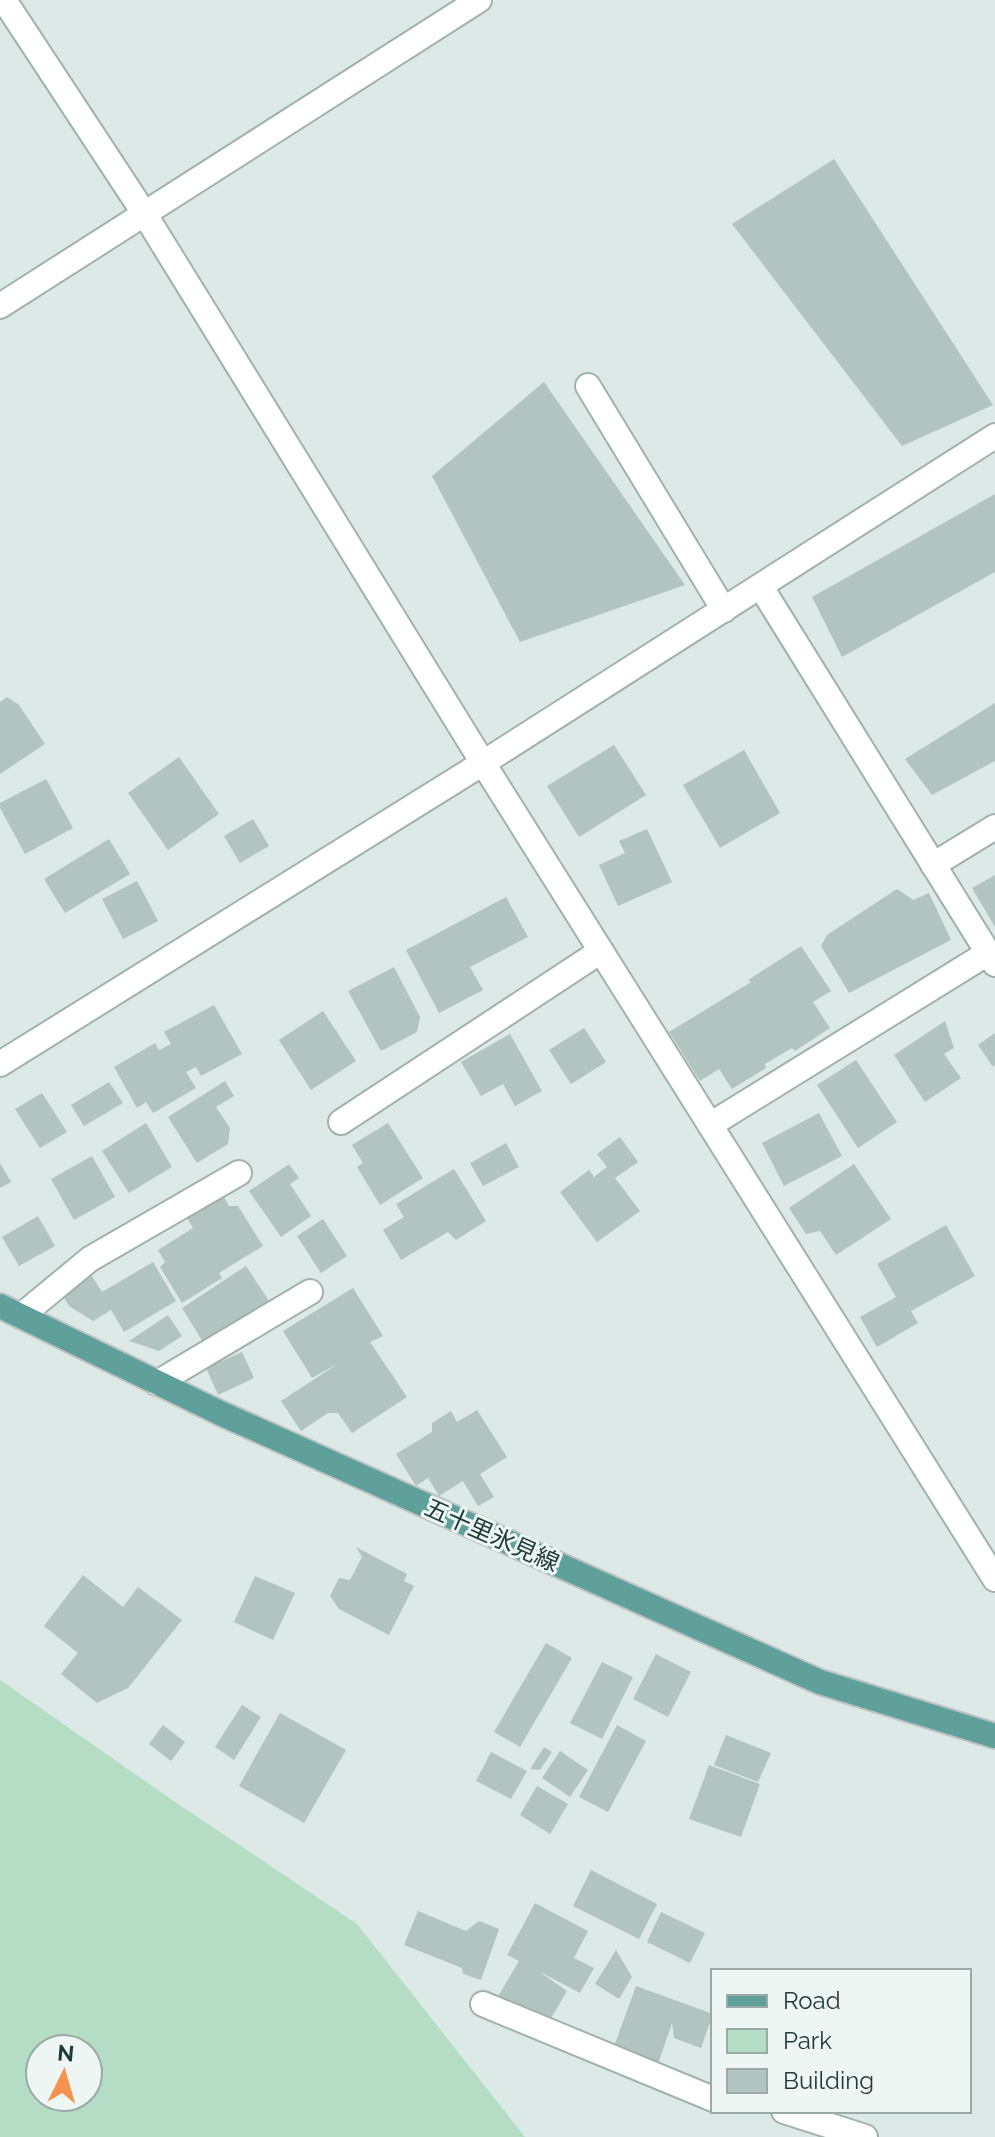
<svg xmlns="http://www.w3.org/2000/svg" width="995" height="2137" viewBox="0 0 995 2137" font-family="Raleway,'Noto Sans JP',sans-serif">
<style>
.green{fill:#b5dcc5;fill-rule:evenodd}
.building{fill:#b2c4bf}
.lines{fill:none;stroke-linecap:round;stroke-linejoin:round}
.minor-casing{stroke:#a0b1ae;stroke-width:28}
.major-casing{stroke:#bcc4c3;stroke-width:28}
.minor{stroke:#fff;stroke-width:24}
.major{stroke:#60a09a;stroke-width:24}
.labels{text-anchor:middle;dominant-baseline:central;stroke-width:6;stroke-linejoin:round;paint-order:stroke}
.street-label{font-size:24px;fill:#1e3936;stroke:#edf6f3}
</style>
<rect width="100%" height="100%" fill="#dde9e6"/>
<path class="green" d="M0,1680L181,1806L357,1924L525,2137H0ZM40,2049H88V2097H40Z"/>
<g class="building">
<polygon points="834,159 993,405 902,446 732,224"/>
<polygon points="544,382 685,585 520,642 432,476"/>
<polygon points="995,494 995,572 842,657 812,597"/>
<polygon points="7,697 19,705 45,744 0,774 0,702"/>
<polygon points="995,703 995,761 932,795 905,759"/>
<polygon points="614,745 646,795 579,837 547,786"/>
<polygon points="744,750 780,813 720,848 683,785"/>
<polygon points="179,757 219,814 168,850 128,793"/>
<polygon points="46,779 73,828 25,854 0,808 0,803"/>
<polygon points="253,819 269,846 240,863 224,836"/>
<polygon points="647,829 672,882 618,906 599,865 625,853 619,841"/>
<polygon points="109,839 130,874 65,913 44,879"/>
<polygon points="995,875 995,927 972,888"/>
<polygon points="137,881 158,921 123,939 102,899"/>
<polygon points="897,889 913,900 929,893 951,940 849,993 821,946 827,935"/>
<polygon points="506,897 528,937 470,967 483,990 439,1013 406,950"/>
<polygon points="801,946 831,991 813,1002 830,1028 795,1051 792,1048 765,1064 766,1068 732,1089 719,1069 700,1081 669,1032 751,982 748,980"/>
<polygon points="394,967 420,1017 417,1032 381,1051 348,991"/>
<polygon points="214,1005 242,1054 201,1076 196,1067 186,1072 196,1088 153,1113 146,1102 137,1108 114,1067 155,1043 159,1050 171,1044 164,1032"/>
<polygon points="323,1011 356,1061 311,1090 279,1040"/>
<polygon points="945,1021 954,1048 944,1054 961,1078 925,1102 894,1055"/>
<polygon points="584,1028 606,1062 571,1084 549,1050"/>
<polygon points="995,1033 995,1065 993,1067 978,1045"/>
<polygon points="510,1034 542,1091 515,1106 503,1084 481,1096 461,1062"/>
<polygon points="856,1060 897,1122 858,1148 817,1085"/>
<polygon points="225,1081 234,1096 216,1107 230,1128 228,1144 197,1163 168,1117"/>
<polygon points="109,1082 123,1103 84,1126 71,1105"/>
<polygon points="42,1093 67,1132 40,1148 15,1109"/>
<polygon points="819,1113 842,1156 784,1186 762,1143"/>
<polygon points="146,1123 172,1167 129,1193 102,1151"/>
<polygon points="388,1123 423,1178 380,1205 357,1167 363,1163 352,1145"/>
<polygon points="620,1137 638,1162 615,1178 640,1211 597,1242 560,1192 589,1170 594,1177 607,1167 597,1154"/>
<polygon points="506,1143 519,1167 483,1186 470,1163"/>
<polygon points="92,1156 115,1197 74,1220 51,1179"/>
<polygon points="0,1163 11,1182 0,1188"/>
<polygon points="289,1164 299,1178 290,1184 311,1216 281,1237 249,1191"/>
<polygon points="854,1164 891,1219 836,1255 820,1231 806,1234 789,1208"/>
<polygon points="454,1169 486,1221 456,1240 448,1232 401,1260 383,1230 404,1217 396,1204"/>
<polygon points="224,1197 229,1206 238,1206 263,1246 219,1273 222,1278 182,1303 160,1267 165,1262 158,1250 193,1228 187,1218"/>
<polygon points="38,1216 55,1246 19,1266 2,1237"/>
<polygon points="323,1219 347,1256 321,1273 297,1236"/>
<polygon points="946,1225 975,1276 911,1311 918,1323 877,1347 860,1317 896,1297 877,1264"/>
<polygon points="153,1262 176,1301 124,1332 111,1310 93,1321 69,1306 62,1294 92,1276 102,1292"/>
<polygon points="246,1266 269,1301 203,1342 182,1308"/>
<polygon points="353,1288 383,1336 370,1342 407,1397 352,1433 338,1413 328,1413 301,1431 281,1401 339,1363 312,1378 283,1331"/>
<polygon points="168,1315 182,1336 159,1351 129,1341"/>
<polygon points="242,1352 254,1378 218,1395 206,1368"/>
<polygon points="477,1410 507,1457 480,1474 494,1497 478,1506 463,1481 439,1496 428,1478 416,1486 396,1454 432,1432 432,1423 451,1411 457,1422"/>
<polygon points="356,1547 407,1574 404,1581 414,1586 389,1635 339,1609 330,1596 339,1578 350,1580 362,1557"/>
<polygon points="83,1575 123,1607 138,1587 182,1620 128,1688 97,1703 61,1674 78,1653 44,1626"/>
<polygon points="255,1576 295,1593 273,1640 234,1622"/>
<polygon points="546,1643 572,1658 520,1747 494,1732"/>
<polygon points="656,1654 691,1672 668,1717 633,1699"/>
<polygon points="602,1662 633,1677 602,1739 570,1723"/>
<polygon points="242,1705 261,1717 234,1760 215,1747"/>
<polygon points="280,1713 346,1750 304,1823 239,1786"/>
<polygon points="163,1725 185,1742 171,1761 149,1744"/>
<polygon points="617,1725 646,1741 608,1812 579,1797"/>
<polygon points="726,1735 771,1753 758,1782 714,1765"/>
<polygon points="544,1747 552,1752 540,1770 530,1769"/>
<polygon points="560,1751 588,1770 570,1797 542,1778"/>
<polygon points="491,1752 527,1771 511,1799 476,1781"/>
<polygon points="709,1765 760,1784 741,1837 689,1819"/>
<polygon points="537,1786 568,1804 550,1834 520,1815"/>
<polygon points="591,1870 657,1904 639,1939 573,1906"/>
<polygon points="535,1903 588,1931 574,1958 594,1968 580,1993 540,1972 567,1991 544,2030 496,2000 519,1961 507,1955"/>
<polygon points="418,1911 466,1931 479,1921 499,1929 481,1980 463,1974 462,1968 404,1945"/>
<polygon points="661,1912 705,1933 690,1963 647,1942"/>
<polygon points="616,1950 632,1977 619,1999 595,1984"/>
<polygon points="636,1986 713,2014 701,2048 674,2038 672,2023 654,2076 609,2060"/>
</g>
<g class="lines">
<g class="minor-casing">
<g id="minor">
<polyline points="4,0 144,213 483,763 995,1579"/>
<polyline points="0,306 479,0"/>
<polyline points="588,386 724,610"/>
<polyline points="761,587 995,964"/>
<polyline points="933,865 995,827"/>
<polyline points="0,1064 483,763 995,436"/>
<polyline points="341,1122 601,951"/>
<polyline points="710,1125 988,953"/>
<polyline points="21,1316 90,1259 239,1173"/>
<polyline points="157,1383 310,1292"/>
<polyline points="483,2004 713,2099"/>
<polyline points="784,2111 865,2137"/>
</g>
</g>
<g class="major-casing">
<polyline id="major" points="0,1306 220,1413 820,1682 995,1736"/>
</g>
<use href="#minor" class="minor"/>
<use href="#major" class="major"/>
</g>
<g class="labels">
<g class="street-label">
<text transform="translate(492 1535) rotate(24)">五十里氷見線</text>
</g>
</g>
<rect x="711" y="1969" width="260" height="144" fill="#edf6f3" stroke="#9aaaa7" stroke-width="2"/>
<rect x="727" y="1995" width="40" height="12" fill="#60a09a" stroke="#9aaaa7" stroke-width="2"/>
<text x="783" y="2009" font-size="24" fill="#1e3936">Road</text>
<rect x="727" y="2029" width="40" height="24" fill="#b5dcc5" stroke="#9aaaa7" stroke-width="2"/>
<text x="783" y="2049" font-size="24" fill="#1e3936">Park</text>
<rect x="727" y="2069" width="40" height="24" fill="#b2c4bf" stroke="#9aaaa7" stroke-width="2"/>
<text x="783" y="2089" font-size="24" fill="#1e3936">Building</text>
<g transform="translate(64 2073) rotate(5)"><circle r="38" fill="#edf6f3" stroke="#9aaaa7" stroke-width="2"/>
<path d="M0-6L14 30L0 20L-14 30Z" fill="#f6924f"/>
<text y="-12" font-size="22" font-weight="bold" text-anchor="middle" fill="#1e3936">N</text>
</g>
</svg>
